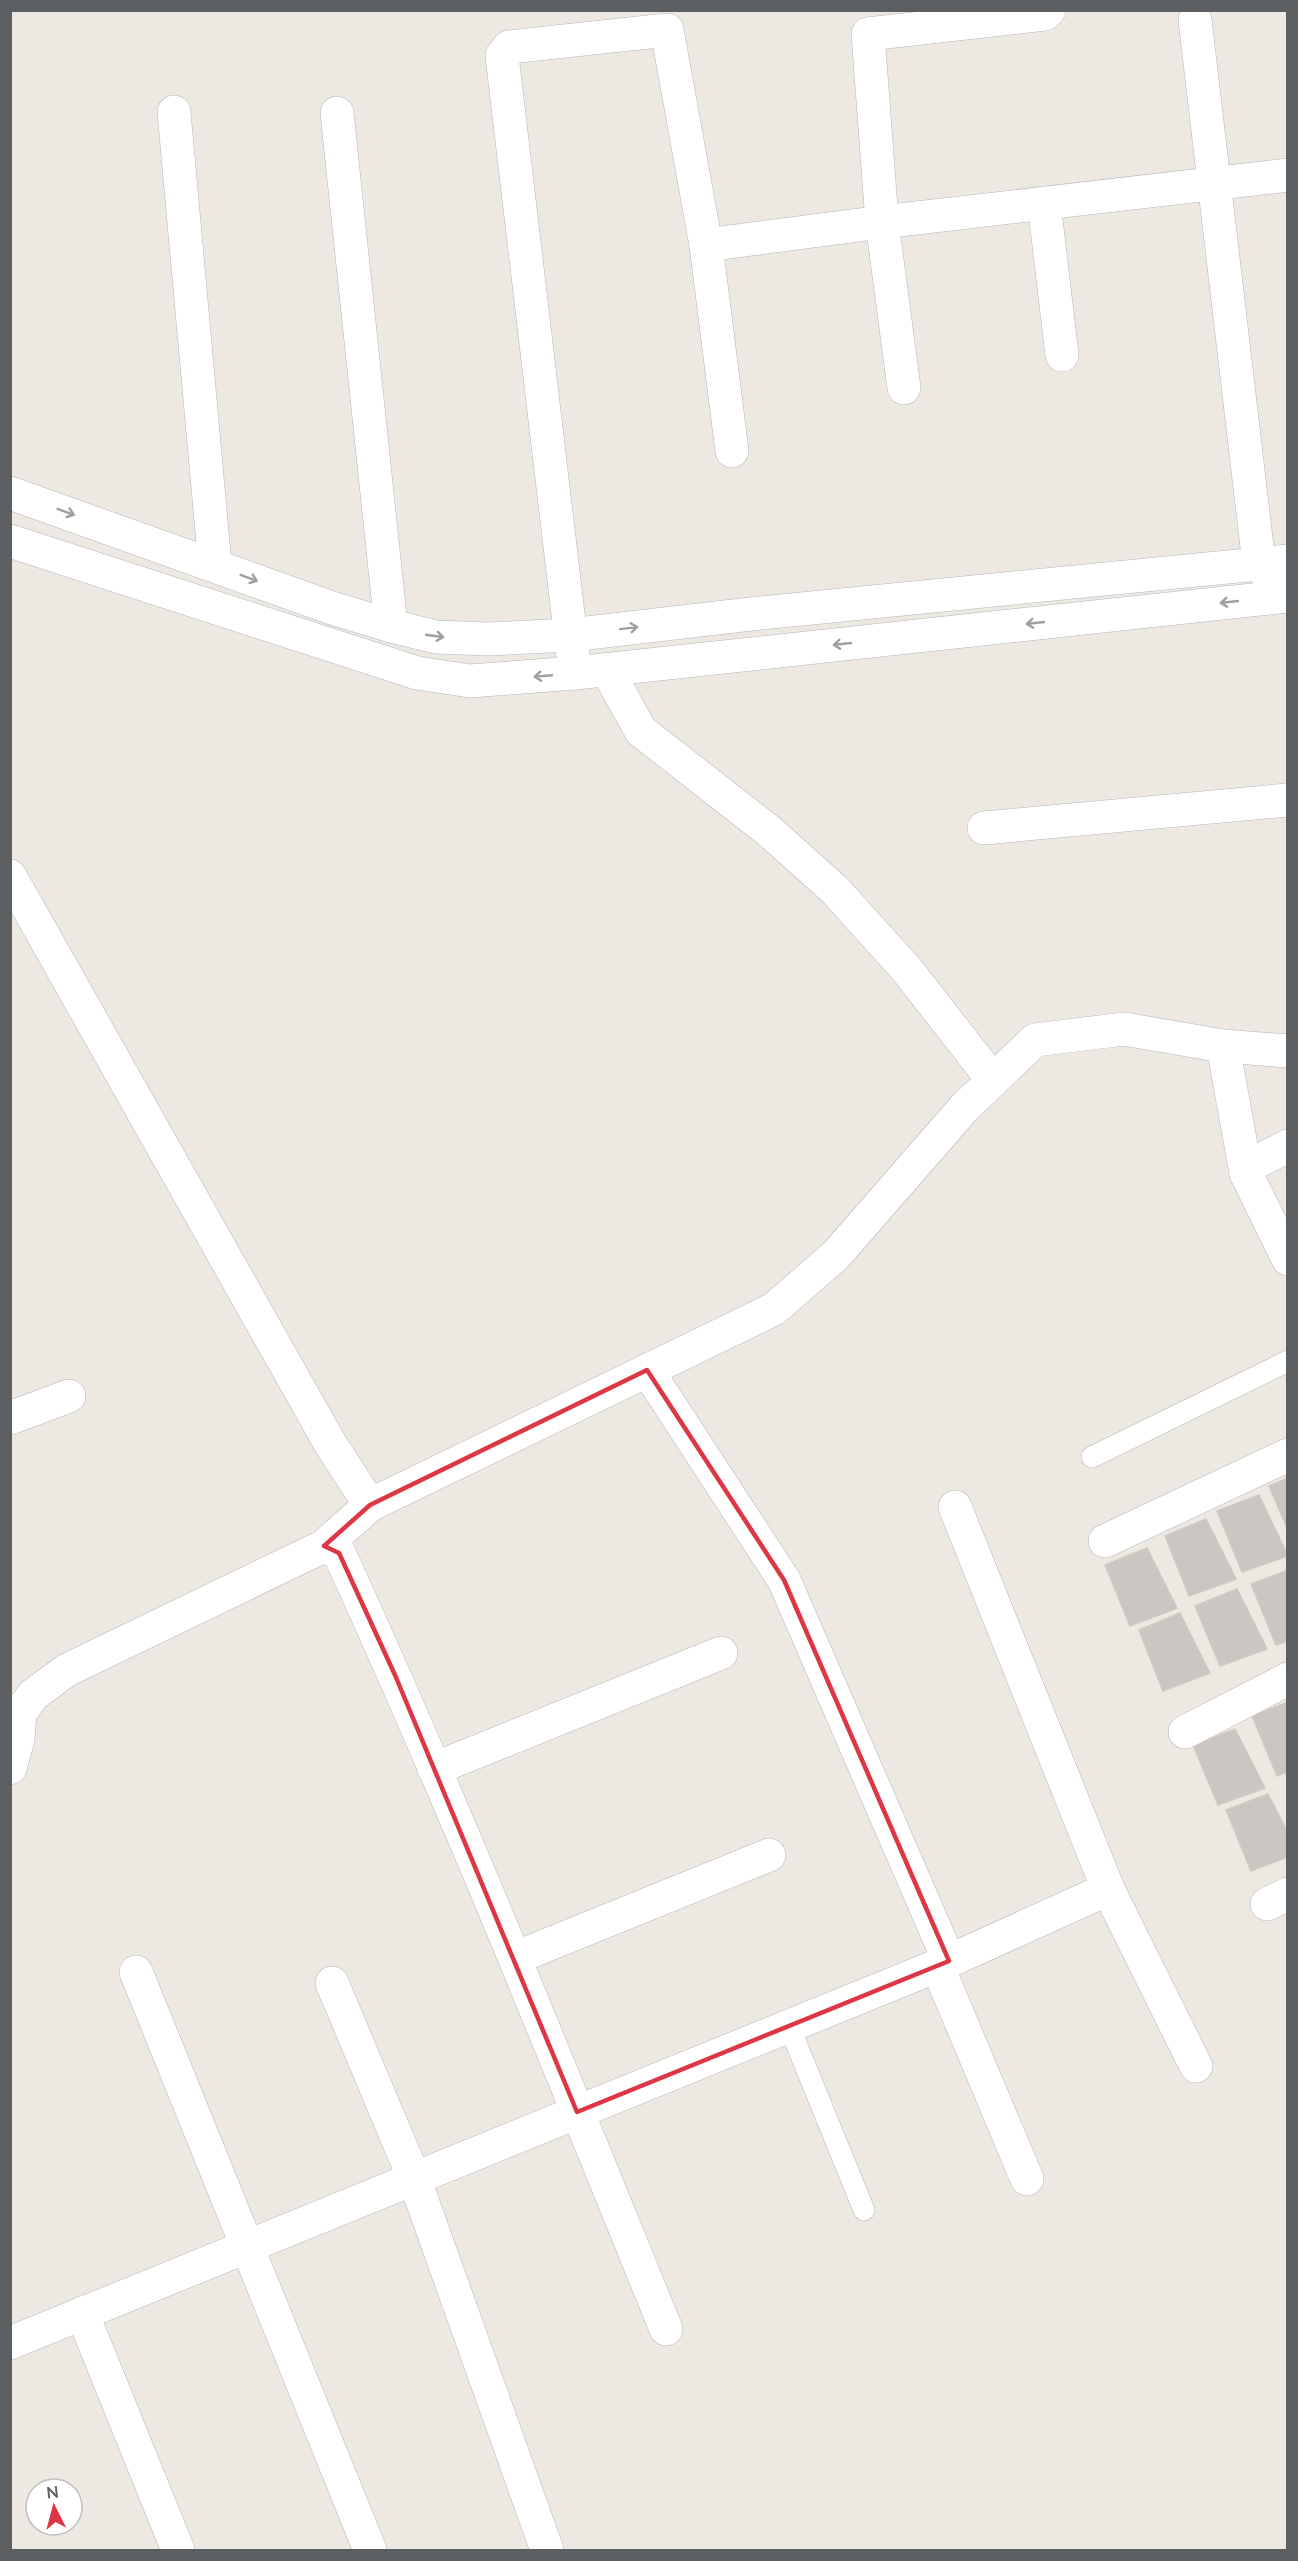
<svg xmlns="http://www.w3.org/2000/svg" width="1298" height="2561" viewBox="0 0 1298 2561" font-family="Lato,sans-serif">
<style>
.building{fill:#cac6c2;stroke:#d1c9c1;stroke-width:1.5}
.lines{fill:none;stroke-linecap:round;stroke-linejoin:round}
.lane-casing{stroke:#b3b6b9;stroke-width:22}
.street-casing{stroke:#b3b6b9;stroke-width:34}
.secondary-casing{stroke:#b2b6b9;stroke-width:34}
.lane{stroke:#fff;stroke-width:21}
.street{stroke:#fff;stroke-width:33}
.secondary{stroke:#fff;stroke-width:33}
.oneway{stroke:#9d9fa1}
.marked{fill:none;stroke:#df3646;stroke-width:4.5;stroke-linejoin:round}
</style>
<rect width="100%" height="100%" fill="#ede9e2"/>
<g class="building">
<polygon points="1288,1478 1288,1530 1269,1486"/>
<polygon points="1259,1495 1288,1556 1242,1572 1217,1511"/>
<polygon points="1206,1519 1236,1579 1189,1596 1165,1536"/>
<polygon points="1147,1548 1177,1608 1130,1626 1105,1565"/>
<polygon points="1288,1570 1288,1641 1276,1645 1251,1584"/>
<polygon points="1237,1589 1267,1649 1220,1666 1195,1606"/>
<polygon points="1180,1613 1210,1673 1163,1691 1139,1630"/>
<polygon points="1288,1702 1288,1772 1277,1776 1252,1716"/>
<polygon points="1235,1729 1265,1788 1218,1805 1193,1745"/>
<polygon points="1268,1794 1288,1833 1288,1857 1251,1871 1226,1810"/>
</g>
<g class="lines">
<g class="lane-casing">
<g id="lane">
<polyline points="1092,1457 1288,1361"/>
<polyline points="789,2026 864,2210"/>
</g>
</g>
<g class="street-casing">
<g id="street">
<polyline points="1195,20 1259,564 1277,587"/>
<polyline points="174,112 215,565"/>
<polyline points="337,113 391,626"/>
<polyline points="1044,203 1062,355"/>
<polyline points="706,245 732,451"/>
<polyline points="904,388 882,222 1288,175"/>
<polyline points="607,670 641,731 769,831 835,890 907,970 993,1080"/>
<polyline points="575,673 502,56 509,47 667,30 706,245 882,222 868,34 1045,14 1049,10"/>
<polyline points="984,828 1288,800"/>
<polyline points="10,876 331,1445 370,1505 774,1309 836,1255 964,1108 1035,1040 1124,1029 1223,1046 1288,1051"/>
<polyline points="1223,1046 1246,1173"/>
<polyline points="1288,1146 1251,1165 1246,1173 1288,1259"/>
<polyline points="647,1370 784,1580 949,1961"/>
<polyline points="10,1418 69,1396"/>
<polyline points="1105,1541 1288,1455"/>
<path d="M324,1546L339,1553C456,1808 560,2069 666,2329"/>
<polyline points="1185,1732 1288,1679"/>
<polyline points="10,1768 18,1739 20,1713 33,1695 67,1670 324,1546 370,1505"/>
<polyline points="434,1769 721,1653"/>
<polyline points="1108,1889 1196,2066"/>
<polyline points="1267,1904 1288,1894"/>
<polyline points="515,1958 769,1855"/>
<polyline points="937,1965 1027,2179"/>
<polyline points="136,1972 370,2550"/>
<polyline points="332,1983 414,2178 547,2550"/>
<polyline points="82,2313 178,2550"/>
<polyline points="10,2343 949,1961 1108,1889 955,1507"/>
</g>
</g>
<g class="secondary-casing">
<g id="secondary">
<polyline points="10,493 332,608 391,626 436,637 488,639 570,635 760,613 1288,561"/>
<polyline points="10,541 417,673 470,681 575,673 1288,596"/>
</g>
</g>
<use href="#lane" class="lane"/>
<use href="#street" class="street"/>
<use href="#secondary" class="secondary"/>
</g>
<defs><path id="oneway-shaft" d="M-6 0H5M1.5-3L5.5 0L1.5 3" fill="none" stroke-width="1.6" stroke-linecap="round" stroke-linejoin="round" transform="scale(1.5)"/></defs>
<g class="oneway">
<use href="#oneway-shaft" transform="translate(66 512) rotate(20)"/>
<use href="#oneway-shaft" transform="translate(249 578) rotate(20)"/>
<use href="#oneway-shaft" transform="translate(1229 602) rotate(174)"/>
<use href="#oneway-shaft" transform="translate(1035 623) rotate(174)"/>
<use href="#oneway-shaft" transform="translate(629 628) rotate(-7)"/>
<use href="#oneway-shaft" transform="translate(435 636) rotate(8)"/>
<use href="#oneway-shaft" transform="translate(842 644) rotate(174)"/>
<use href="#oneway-shaft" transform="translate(543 676) rotate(175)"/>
</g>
<path class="marked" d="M647,1370L784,1580L949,1961L577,2112L395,1675L339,1553L324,1546L370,1505Z"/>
<rect width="1298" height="2561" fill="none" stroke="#5b5f62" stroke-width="24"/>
<g transform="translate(54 2507) rotate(354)"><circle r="28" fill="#ffffff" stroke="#bdbfc0" stroke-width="1.5"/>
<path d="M0-4.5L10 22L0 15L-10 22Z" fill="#df3646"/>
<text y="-9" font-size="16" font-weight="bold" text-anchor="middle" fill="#5b5f62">N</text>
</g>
</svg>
